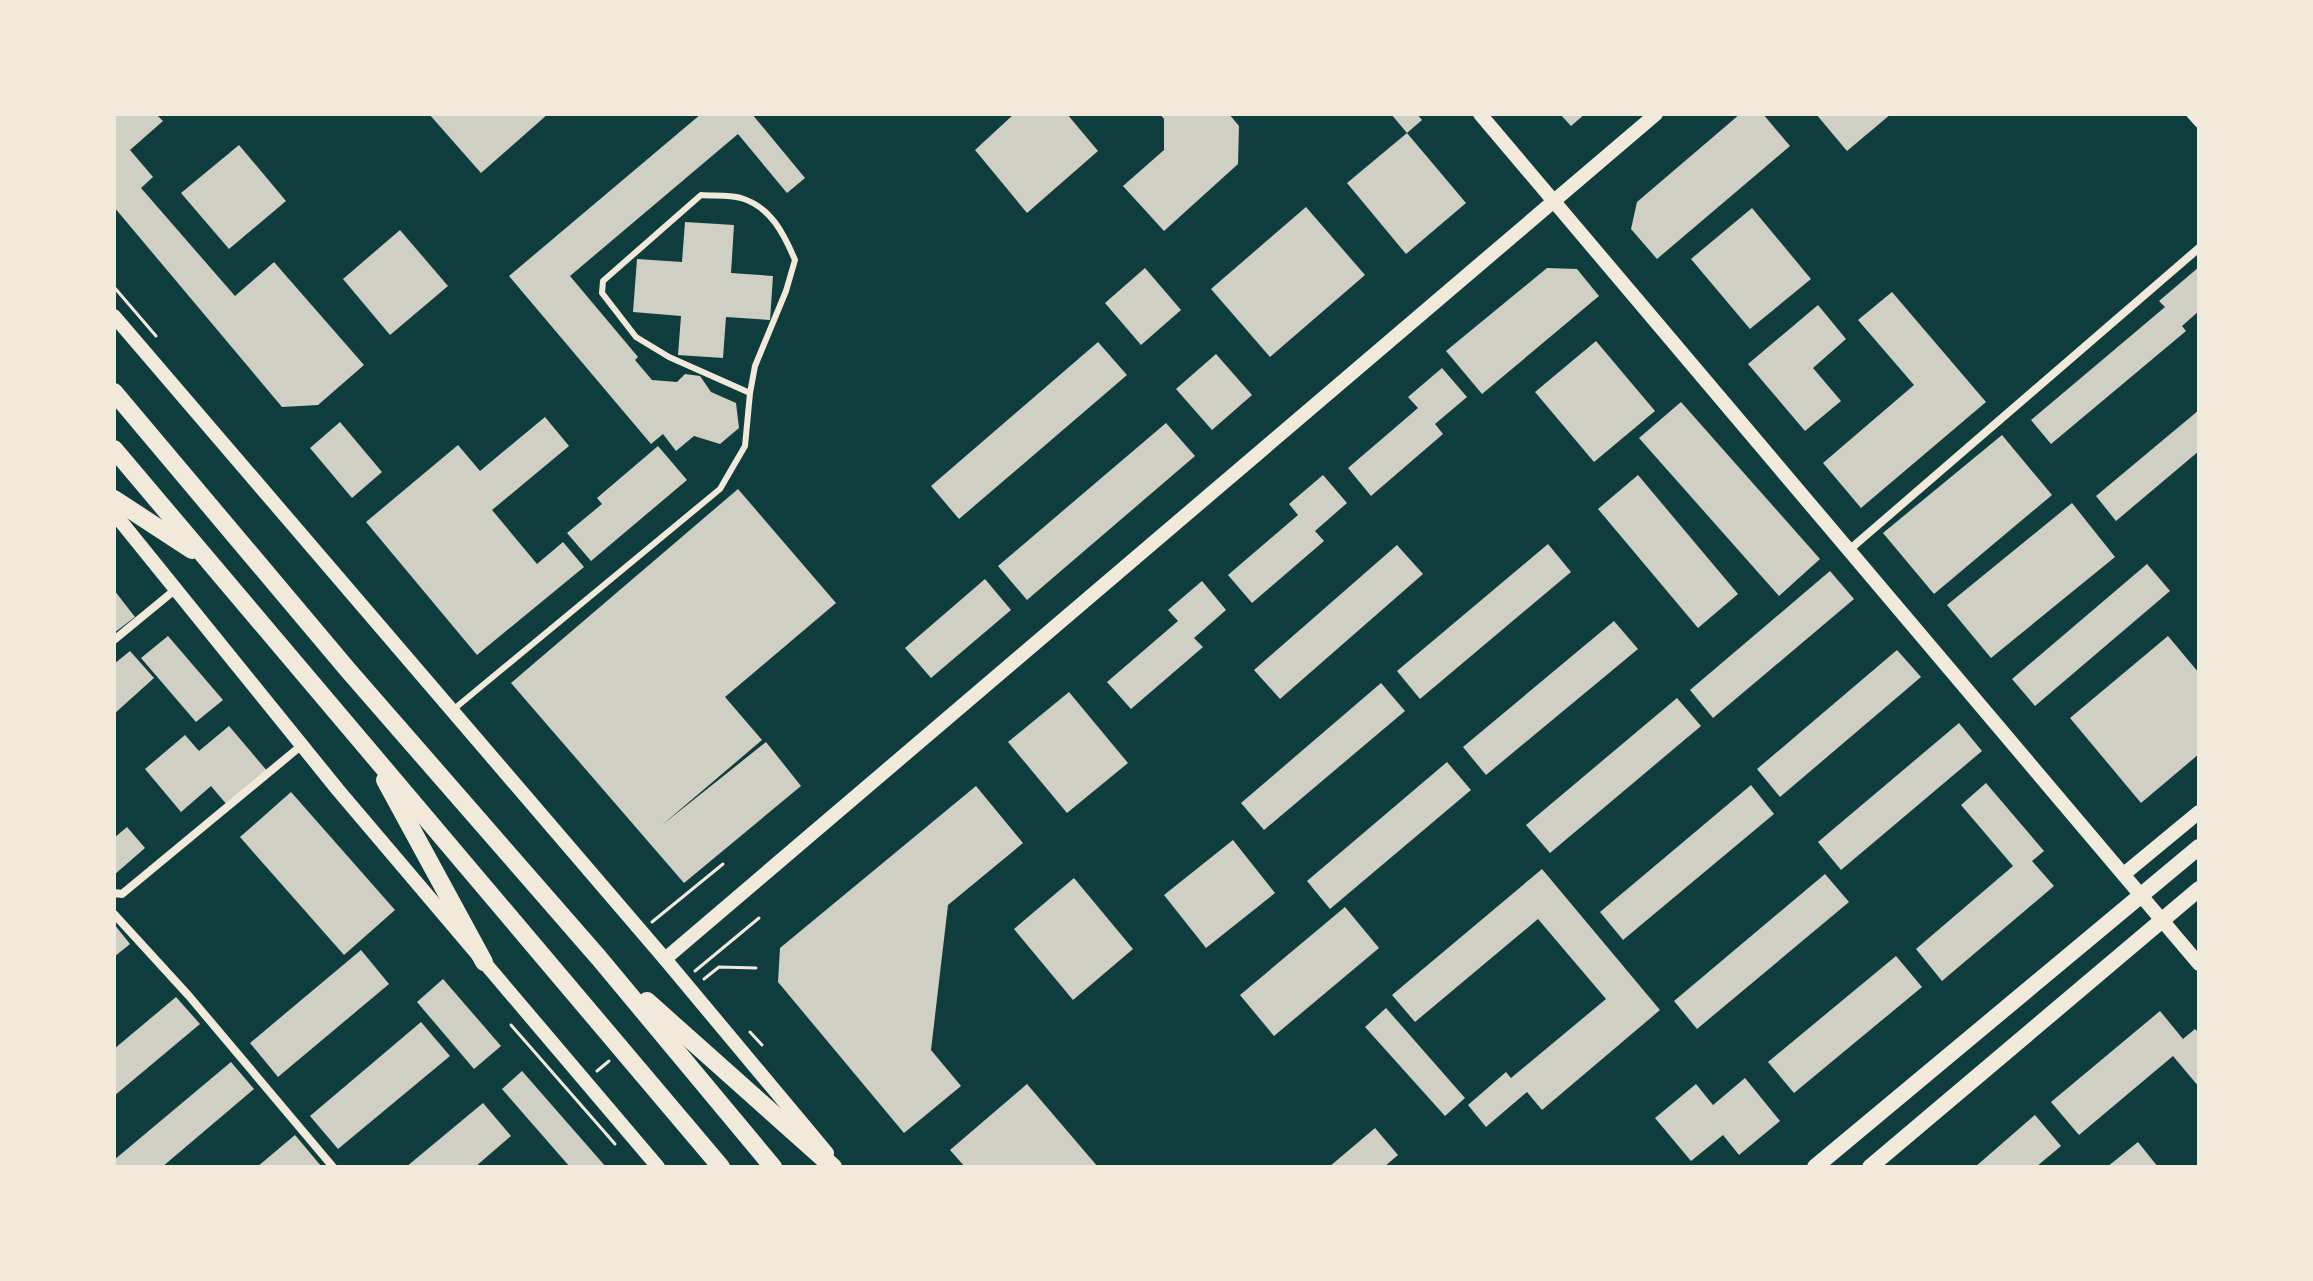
<svg xmlns="http://www.w3.org/2000/svg" width="2313" height="1281" viewBox="0 0 2313 1281" font-family="'Fira Sans Condensed',sans-serif">
<style>
.building{fill:#cfcfc3}
.lines{fill:none;stroke-linecap:round;stroke-linejoin:round}
.path{stroke:#f1e9da;stroke-width:3}
.service{stroke:#f1e9da;stroke-width:6}
.minor{stroke:#f1e9da;stroke-width:8}
.tertiary{stroke:#f1e9da;stroke-width:14}
.secondary{stroke:#f1e9da;stroke-width:16}
.trunk{stroke:#f1e9da;stroke-width:18}
</style>
<rect width="100%" height="100%" fill="#0f3d3e"/>
<g class="building">
<polygon points="114,114 156,114 163,121 130,150 153,177 141,188 235,296 274,262 364,365 318,405 282,407 114,207"/>
<polygon points="429,114 548,114 481,173"/>
<polygon points="701,114 752,114 805,178 787,193 738,134 570,276 638,357 635,360 652,380 677,382 685,374 700,376 711,392 736,403 739,428 720,444 694,436 676,451 663,434 651,444 509,276"/>
<polygon points="1014,114 1067,114 1098,151 1027,213 975,150"/>
<polygon points="1160,114 1229,114 1239,126 1238,164 1164,231 1123,186 1164,150 1164,119"/>
<polygon points="1391,114 1417,114 1422,120 1407,133"/>
<polygon points="1560,114 1585,114 1571,126"/>
<polygon points="1740,114 1763,114 1790,146 1657,259 1631,229 1637,202"/>
<polygon points="1816,114 1891,114 1847,151"/>
<polygon points="1407,133 1466,203 1406,254 1347,183"/>
<polygon points="239,145 286,201 229,249 181,193"/>
<polygon points="1306,207 1365,275 1270,357 1211,289"/>
<polygon points="1752,208 1811,279 1750,329 1691,259"/>
<polygon points="685,222 734,225 731,273 773,276 770,320 726,317 723,358 678,355 681,316 633,312 637,259 682,262"/>
<polygon points="400,230 448,286 390,335 343,279"/>
<polygon points="2199,267 2199,311 2182,326 2186,331 2051,444 2031,420 2165,307 2159,301"/>
<polygon points="1145,268 1181,310 1141,345 1105,303"/>
<polygon points="1547,268 1577,269 1599,296 1482,394 1446,351"/>
<polygon points="1892,292 1986,402 1861,508 1823,463 1914,385 1858,320"/>
<polygon points="1818,305 1846,339 1813,368 1841,401 1805,431 1748,364"/>
<polygon points="1596,341 1655,411 1594,462 1535,392"/>
<polygon points="1098,342 1127,375 959,519 931,486"/>
<polygon points="1216,354 1252,395 1212,430 1176,389"/>
<polygon points="1442,368 1467,397 1435,424 1443,434 1371,496 1348,468 1418,408 1408,397"/>
<polygon points="1681,402 1820,559 1779,596 1639,438"/>
<polygon points="2199,410 2199,451 2116,521 2096,496"/>
<polygon points="545,417 569,446 492,510 537,564 563,542 584,567 477,655 366,522 458,445 480,471"/>
<polygon points="340,422 382,472 352,498 310,448"/>
<polygon points="1166,423 1195,456 1027,600 998,566"/>
<polygon points="2002,435 2052,495 1934,594 1883,533"/>
<polygon points="658,446 687,480 591,561 567,533 602,504 597,498"/>
<polygon points="1323,475 1347,503 1315,531 1324,541 1252,603 1228,575 1298,515 1289,504"/>
<polygon points="1638,475 1738,594 1698,628 1598,509"/>
<polygon points="738,489 836,603 725,697 762,740 662,825 766,742 801,786 684,883 511,683"/>
<polygon points="2072,503 2115,557 1991,658 1947,605"/>
<polygon points="1548,544 1571,572 1420,699 1397,671"/>
<polygon points="1397,545 1423,574 1280,699 1254,670"/>
<polygon points="2147,564 2170,591 2035,706 2012,679"/>
<polygon points="1830,571 1854,599 1713,718 1690,690"/>
<polygon points="985,579 1011,610 931,678 905,648"/>
<polygon points="1202,581 1226,610 1194,638 1203,647 1131,709 1107,682 1178,621 1168,610"/>
<polygon points="114,590 135,617 114,633"/>
<polygon points="1614,621 1638,649 1486,775 1463,747"/>
<polygon points="168,636 223,700 196,722 141,658"/>
<polygon points="2168,636 2199,673 2199,754 2141,803 2070,718"/>
<polygon points="1897,650 1921,677 1780,797 1757,769"/>
<polygon points="130,651 154,678 114,714 114,664"/>
<polygon points="1381,683 1405,711 1264,830 1241,803"/>
<polygon points="1069,692 1128,763 1067,813 1008,742"/>
<polygon points="1677,698 1701,726 1550,853 1526,825"/>
<polygon points="1959,723 1982,751 1841,870 1818,842"/>
<polygon points="229,726 268,772 228,806 211,786 181,812 145,769 185,735 199,751"/>
<polygon points="1447,762 1471,790 1330,909 1307,881"/>
<polygon points="1986,783 2044,851 2032,861 2054,886 1942,981 1916,949 2013,866 1961,805"/>
<polygon points="1751,785 1774,814 1623,940 1600,912"/>
<polygon points="976,786 1023,843 948,905 931,1050 961,1086 904,1133 778,982 780,948"/>
<polygon points="291,792 395,910 344,955 240,837"/>
<polygon points="127,827 145,848 114,875 114,838"/>
<polygon points="1233,840 1275,893 1206,948 1164,895"/>
<polygon points="1542,869 1660,1010 1542,1110 1527,1092 1486,1127 1468,1105 1506,1072 1511,1078 1606,999 1538,919 1415,1022 1392,995"/>
<polygon points="1825,874 1849,902 1697,1029 1674,1001"/>
<polygon points="1074,878 1133,949 1073,1000 1014,929"/>
<polygon points="1345,907 1379,948 1274,1036 1240,995"/>
<polygon points="114,924 130,944 114,957"/>
<polygon points="361,950 389,984 278,1077 250,1043"/>
<polygon points="1896,956 1922,987 1794,1093 1768,1062"/>
<polygon points="443,979 501,1046 474,1069 417,1002"/>
<polygon points="176,997 200,1024 114,1096 114,1049"/>
<polygon points="1386,1008 1465,1098 1445,1116 1365,1027"/>
<polygon points="2160,1011 2183,1039 2195,1029 2199,1033 2199,1087 2173,1056 2079,1135 2051,1102"/>
<polygon points="421,1022 450,1056 338,1149 310,1116"/>
<polygon points="231,1062 254,1089 162,1167 114,1167 114,1160"/>
<polygon points="522,1071 606,1167 570,1167 502,1089"/>
<polygon points="1745,1078 1780,1121 1739,1155 1723,1135 1691,1161 1655,1118 1696,1084 1713,1105"/>
<polygon points="1027,1084 1098,1167 965,1167 950,1150"/>
<polygon points="483,1103 511,1136 475,1167 406,1167"/>
<polygon points="2035,1115 2061,1146 2036,1167 1975,1167"/>
<polygon points="1375,1128 1398,1155 1384,1167 1329,1167"/>
<polygon points="295,1135 321,1166 319,1167 257,1167"/>
<polygon points="2138,1142 2158,1167 2107,1167"/>
</g>
<g class="lines">
<g class="path">
<polyline points="114,287 156,336"/>
<polyline points="652,922 723,864"/>
<polyline points="695,971 759,918"/>
<polyline points="704,979 719,967 756,968"/>
<polyline points="511,1025 615,1144"/>
<polyline points="750,1032 762,1045"/>
<polyline points="597,1071 609,1061"/>
</g>
<path class="service" d="M454,709L720,489L745,446L750,393L755,366L786,291L795,260C784,234 771,207 741,198C729,195 714,196 701,195L603,281L602,293L636,337L669,357L750,393"/>
<g class="minor">
<polyline points="2190,114 2199,124"/>
<polyline points="1849,550 2199,248"/>
<polyline points="114,640 176,589"/>
<polyline points="114,893 122,894 302,745"/>
<polyline points="114,914 189,996 333,1167"/>
</g>
<g class="tertiary">
<polyline points="1480,114 2199,964"/>
<polyline points="114,316 665,959 827,1153"/>
<polyline points="114,513 338,790 658,1167"/>
<polyline points="2124,874 2199,812"/>
<polyline points="665,959 1656,114"/>
</g>
<g class="secondary">
<polyline points="1815,1167 2199,847"/>
<polyline points="1870,1167 2199,889"/>
</g>
<g class="trunk">
<polyline points="114,392 348,670 599,958 773,1167"/>
<polyline points="114,449 721,1167"/>
<polyline points="114,499 192,550"/>
<polyline points="385,780 484,962"/>
<polyline points="647,1001 833,1167"/>
</g>
</g>
<rect width="2313" height="1281" fill="none" stroke="#f1e9da" stroke-width="232"/>
</svg>
